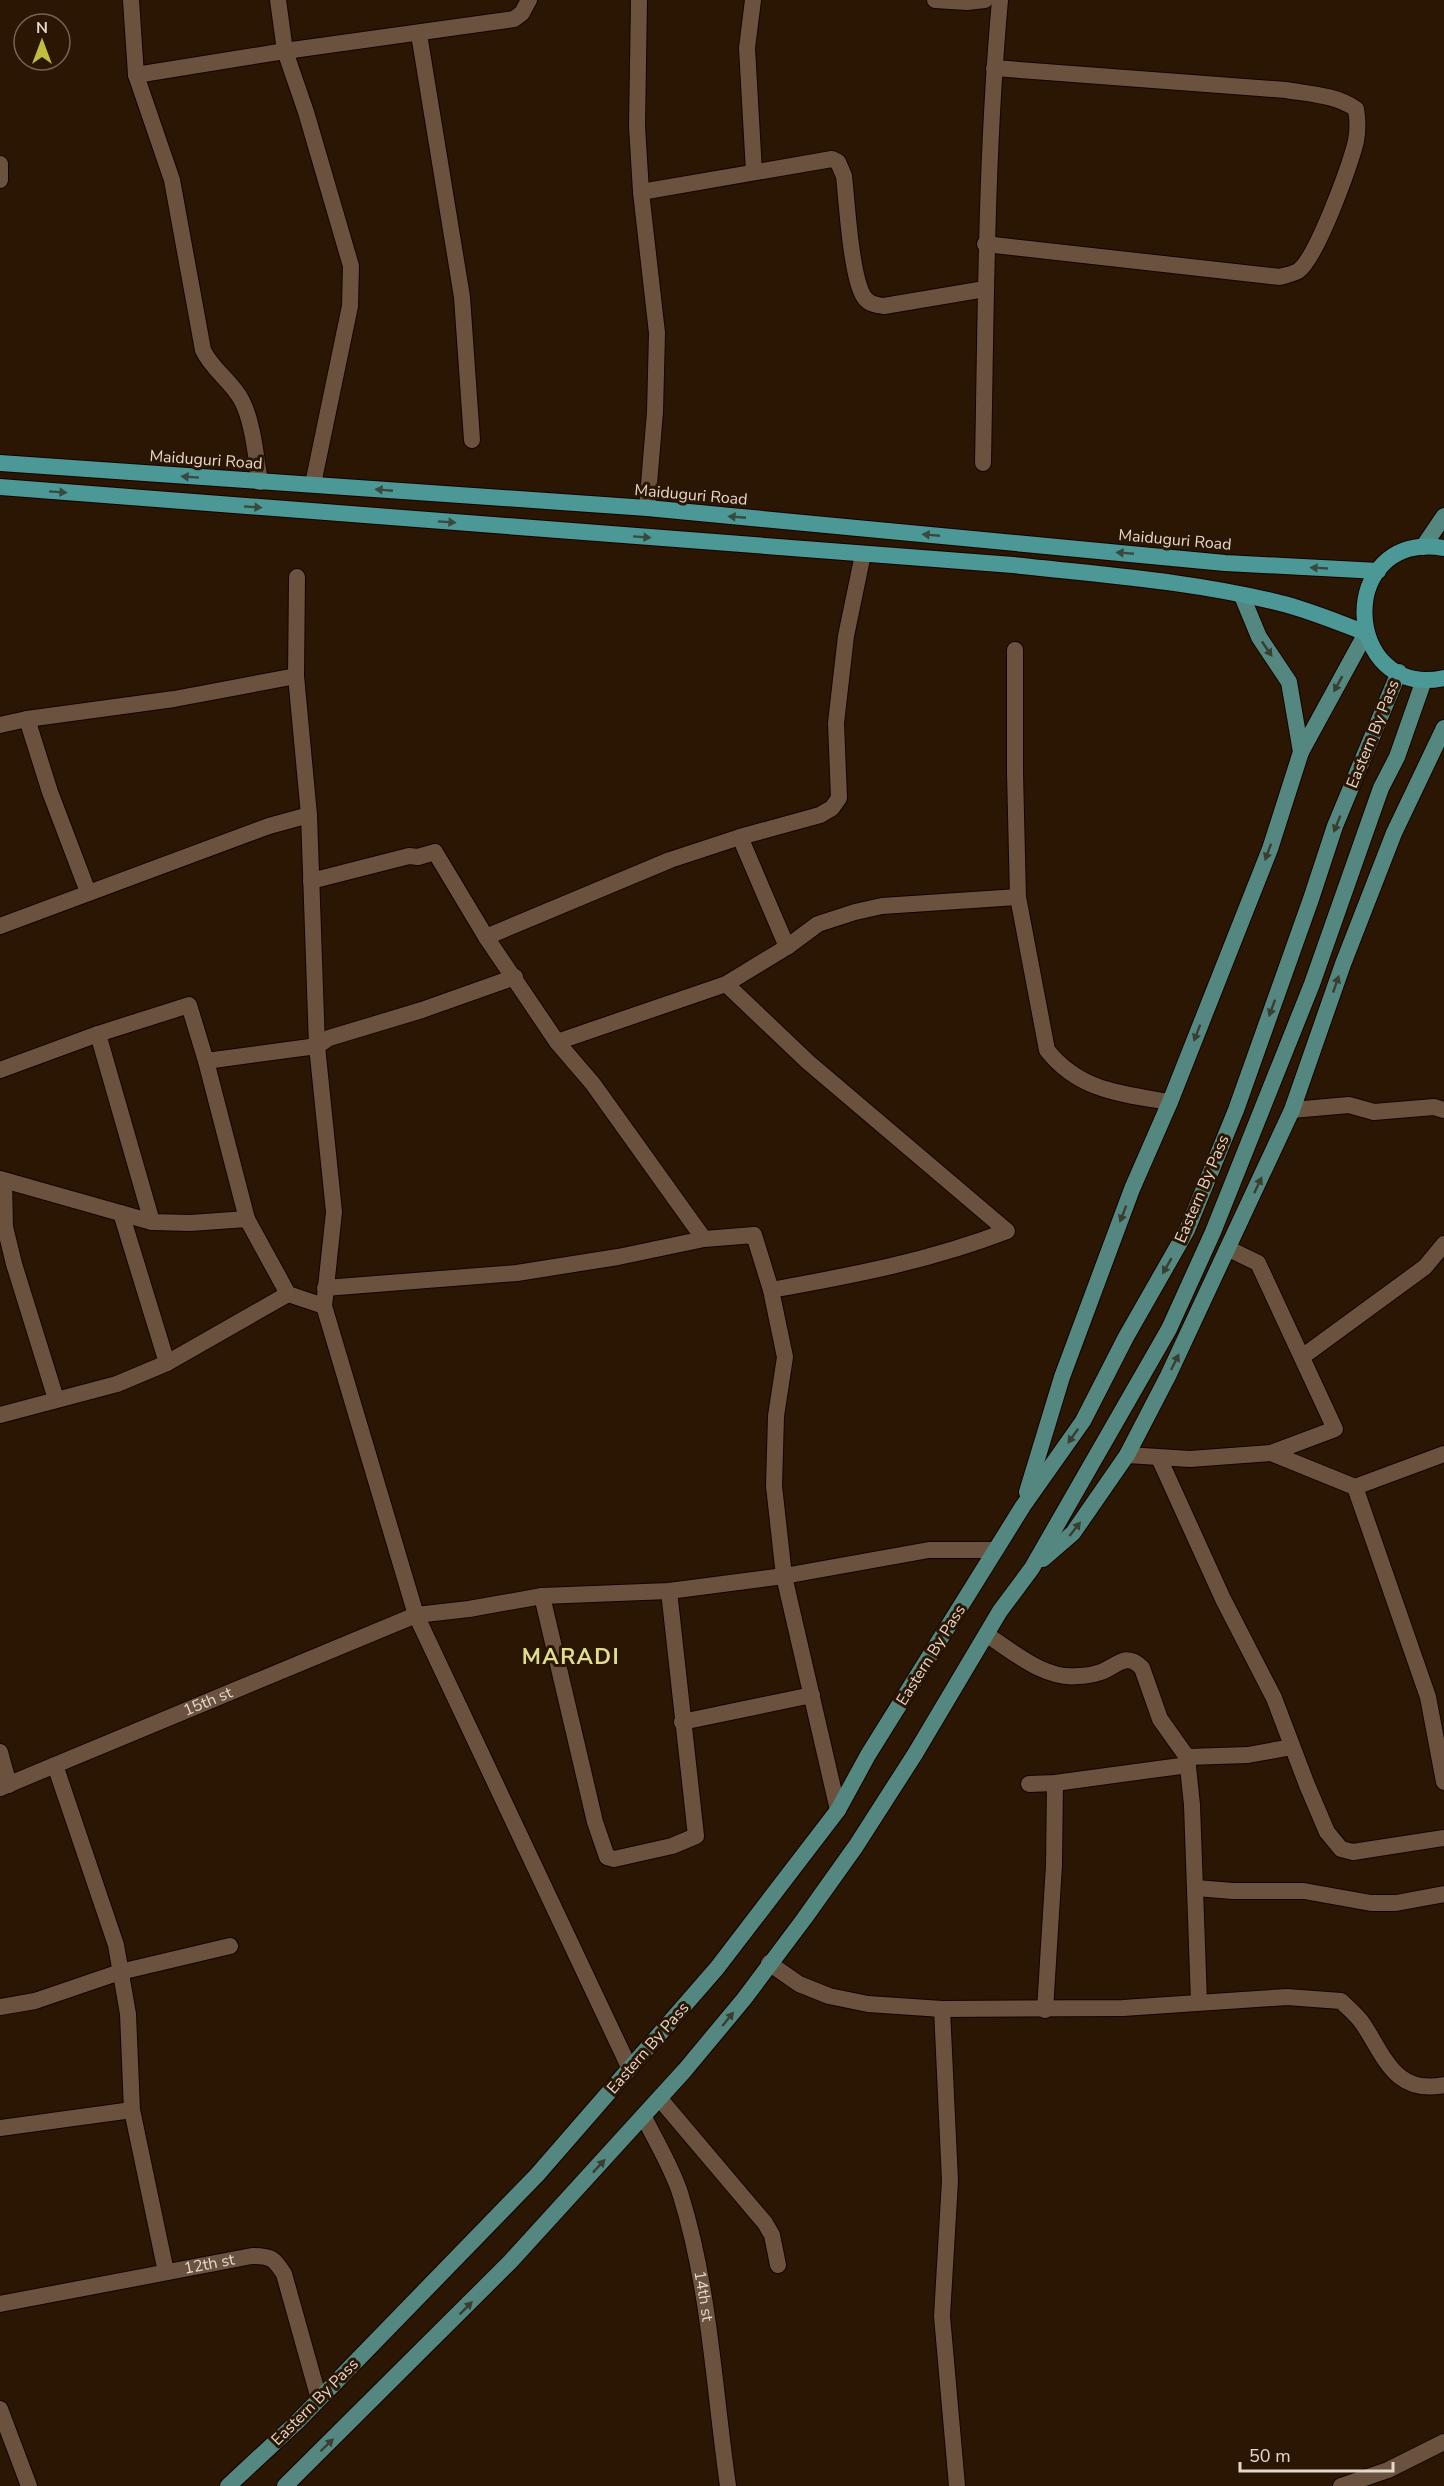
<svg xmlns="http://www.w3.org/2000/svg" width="1444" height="2486" viewBox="0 0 1444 2486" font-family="'Nunito Sans',sans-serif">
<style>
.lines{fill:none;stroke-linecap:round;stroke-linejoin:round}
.minor-casing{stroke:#120300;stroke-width:18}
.primary-casing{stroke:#120300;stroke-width:18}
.trunk-casing{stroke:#120300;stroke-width:18}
.minor{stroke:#6b523e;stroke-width:16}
.primary{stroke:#548780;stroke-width:16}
.trunk{stroke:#4c9896;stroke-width:16}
.oneway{fill:#384a3e}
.oneway2{fill:#393e2f}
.labels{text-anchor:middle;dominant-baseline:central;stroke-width:6;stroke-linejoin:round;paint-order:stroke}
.street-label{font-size:16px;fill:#e6d7cc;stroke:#2b1604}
.district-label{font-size:22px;font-weight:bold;letter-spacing:1.5px;fill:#dfde8f;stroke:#2b1604}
</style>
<rect width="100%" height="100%" fill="#2b1604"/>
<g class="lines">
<g class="minor-casing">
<g id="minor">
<path d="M131,0L136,75L172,180L203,350C212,370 232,381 242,401C253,422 256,458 260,482"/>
<polyline points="278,0 285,51 306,112 351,266 350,306 313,484"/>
<polyline points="639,0 637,126 641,192 657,333 655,412 647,508"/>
<polyline points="753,0 747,48 754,172"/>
<polyline points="935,0 967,2 985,0"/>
<polyline points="419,34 462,297 472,440"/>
<polyline points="136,75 285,51 514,19 522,13 529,0"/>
<polyline points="0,164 0,180"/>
<path d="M641,192L832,159L838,162L844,176C847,203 851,277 864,297C869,304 876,305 884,306L985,289"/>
<path d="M985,244L1280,277C1286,275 1293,274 1298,271C1317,258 1350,165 1356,141C1358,130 1358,120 1356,109C1336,95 1310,94 1286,90L994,68"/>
<path d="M983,463C986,308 986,154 1000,0"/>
<polyline points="297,577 296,676 309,815 317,1046 334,1212 324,1306 416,1615 630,2069"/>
<path d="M1015,650V773L1018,897L1047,1050C1079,1091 1122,1094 1170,1102"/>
<polyline points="27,719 50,792 88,892"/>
<polyline points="0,725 27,719 174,699 296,676"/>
<polyline points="740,837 787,947"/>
<polyline points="311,881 409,856 418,857 435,852 486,937 557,1042 593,1084 704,1239 754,1235 771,1290 785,1357 776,1416 774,1486 784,1576 838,1810"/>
<polyline points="0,926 269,826 309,815"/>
<polyline points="486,937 670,860 740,837 820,815 832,808 839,798 836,723 846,636 863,554"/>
<path d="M726,984L808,1062L1007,1231C929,1261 854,1275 771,1290"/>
<polyline points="98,1034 152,1222"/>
<polyline points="557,1042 726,984 787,947 818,924 855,912 882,906 1018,897"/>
<polyline points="206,1061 317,1046 329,1038 422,1010 515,977"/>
<polyline points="0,1070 98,1034 189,1005 206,1061 247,1219"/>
<polyline points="1292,1110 1349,1105 1374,1112 1434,1107 1444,1110"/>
<polyline points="0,1179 152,1222 190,1223 247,1219 288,1294 324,1306"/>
<polyline points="4,1181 5,1227 14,1264 56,1399"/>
<polyline points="121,1213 167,1363"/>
<polyline points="1229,1249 1258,1263 1335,1429 1271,1453 1355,1487 1428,1697 1444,1782"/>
<polyline points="325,1288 517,1273 618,1257 704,1239"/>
<polyline points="1302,1357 1425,1267 1444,1244"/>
<polyline points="0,1415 117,1384 167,1363 288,1294"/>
<polyline points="1127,1455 1190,1459 1271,1453"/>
<polyline points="1159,1458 1223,1599 1274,1698 1307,1785 1327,1832 1341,1849 1353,1852 1444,1838"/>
<polyline points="1355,1487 1444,1454"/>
<polyline points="542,1596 595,1822 607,1857 614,1859 672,1846 696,1836 669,1591"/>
<path d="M987,1635C1014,1652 1045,1680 1078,1676C1085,1676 1095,1674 1101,1672C1117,1666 1126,1651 1142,1668L1160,1719L1187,1757L1248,1755L1292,1747"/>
<polyline points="682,1722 812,1695"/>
<polyline points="0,1752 9,1785"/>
<polyline points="1187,1757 1192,1805 1199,2002"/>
<polyline points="55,1765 116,1945 128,2014 132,2110 166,2272"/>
<polyline points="1029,1784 1055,1783 1188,1765"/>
<path id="s1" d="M0,1788L416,1615L469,1609L542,1596L669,1591L784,1576L929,1550H995"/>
<polyline points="1196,1888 1233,1891 1304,1891 1371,1903 1396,1903 1444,1894"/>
<path d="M769,1963L799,1984L829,1996L868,2004L942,2009L1123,2008L1287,1997L1341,2001C1348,2008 1357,2015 1363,2024C1385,2057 1395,2095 1444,2085"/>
<polyline points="0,2007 35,2001 120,1972 230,1946"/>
<polyline points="942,2009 950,2181 942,2316 957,2486"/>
<polyline points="1045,2010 1054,1865 1055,1783"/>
<polyline points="660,2099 765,2223 772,2235 778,2265"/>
<path id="s2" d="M644,2117C656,2142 673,2169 681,2196C710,2290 714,2389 728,2486"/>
<polyline points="0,2128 132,2110"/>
<path id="s3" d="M0,2304L252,2256C271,2256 274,2258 284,2274L319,2399"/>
<polyline points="0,2409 29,2486"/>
<polyline points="1341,2486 1388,2470 1444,2442"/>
</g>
</g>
<g class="primary-casing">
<g id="primary">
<polyline points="1423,547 1444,516"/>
<polyline points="1301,752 1366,633"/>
<polyline points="1027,1492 1062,1377 1132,1189 1170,1102 1270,849 1301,752 1289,682 1259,637 1242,596"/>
<polyline points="1043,1559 1073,1533 1127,1455 1168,1376 1292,1110 1343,964 1394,833 1444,728"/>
<polyline points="228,2486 297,2422 537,2175 717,1968 838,1810 868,1755 1023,1506 1083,1421 1126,1337 1187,1230 1236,1110 1311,899 1335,826 1399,672"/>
<polyline points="285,2486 510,2262 685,2070 744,1999 804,1919 856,1846 915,1754 1000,1611 1032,1568 1169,1329 1213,1232 1312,984 1381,788 1397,757 1424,680"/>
</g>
</g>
<g class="trunk-casing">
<g id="trunk">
<polyline points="0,463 647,508 1225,563 1378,571"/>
<path d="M0,487L1013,565C1102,575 1193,581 1280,603C1309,610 1337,622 1366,633"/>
<path d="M1444,548C1334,530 1342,700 1444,678"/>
</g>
</g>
<use href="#minor" class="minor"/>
<use href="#primary" class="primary"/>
<use href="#trunk" class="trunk"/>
</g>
<defs><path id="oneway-solid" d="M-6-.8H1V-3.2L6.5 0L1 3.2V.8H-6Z" transform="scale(1.5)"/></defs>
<g class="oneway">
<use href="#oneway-solid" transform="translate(190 477) rotate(-176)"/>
<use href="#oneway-solid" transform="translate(384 490) rotate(-175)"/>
<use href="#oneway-solid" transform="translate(58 492) rotate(4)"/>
<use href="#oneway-solid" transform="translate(253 507) rotate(4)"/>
<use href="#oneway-solid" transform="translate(737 517) rotate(-175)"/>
<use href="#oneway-solid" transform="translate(447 522) rotate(4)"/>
<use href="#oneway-solid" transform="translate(931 535) rotate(-175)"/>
<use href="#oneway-solid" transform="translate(642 537) rotate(4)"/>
<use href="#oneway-solid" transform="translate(1125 553) rotate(-175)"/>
<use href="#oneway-solid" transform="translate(1319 568) rotate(-177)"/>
</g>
<g class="oneway2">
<use href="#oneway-solid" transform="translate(1267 649) rotate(56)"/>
<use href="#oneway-solid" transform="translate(1338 684) rotate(119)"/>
<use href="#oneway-solid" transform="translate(1337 824) rotate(112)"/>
<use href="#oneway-solid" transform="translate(1268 852) rotate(110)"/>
<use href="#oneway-solid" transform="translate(1336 984) rotate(-71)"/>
<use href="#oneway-solid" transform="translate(1272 1008) rotate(110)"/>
<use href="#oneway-solid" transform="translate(1197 1033) rotate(111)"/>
<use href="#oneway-solid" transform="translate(1258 1185) rotate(-65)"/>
<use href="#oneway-solid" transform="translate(1123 1214) rotate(111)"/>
<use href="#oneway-solid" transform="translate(1167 1266) rotate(120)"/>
<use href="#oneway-solid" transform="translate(1175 1362) rotate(-64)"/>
<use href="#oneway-solid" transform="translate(1073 1436) rotate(125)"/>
<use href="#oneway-solid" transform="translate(1075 1529) rotate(-52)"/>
<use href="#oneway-solid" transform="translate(728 2019) rotate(-51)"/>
<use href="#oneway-solid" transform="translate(599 2166) rotate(-47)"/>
<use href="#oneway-solid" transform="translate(466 2308) rotate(-45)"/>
<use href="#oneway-solid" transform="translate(327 2445) rotate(-44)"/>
</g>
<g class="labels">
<g class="street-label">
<text transform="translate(206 460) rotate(4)">Maiduguri Road</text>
<text transform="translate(691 495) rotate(5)">Maiduguri Road</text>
<text transform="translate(1175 540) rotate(5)">Maiduguri Road</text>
<text transform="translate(1373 734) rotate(-68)">Eastern By Pass</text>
<text transform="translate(1202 1189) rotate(-67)">Eastern By Pass</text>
<text transform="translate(931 1655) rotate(-58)">Eastern By Pass</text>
<text stroke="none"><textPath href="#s1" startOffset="225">15th st</textPath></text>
<text transform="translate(648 2048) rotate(-49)">Eastern By Pass</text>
<text stroke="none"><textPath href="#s3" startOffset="213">12th st</textPath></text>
<text stroke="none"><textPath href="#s2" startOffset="190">14th st</textPath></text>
<text transform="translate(315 2402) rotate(-45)">Eastern By Pass</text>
</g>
<g class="district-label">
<text x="571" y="1657">MARADI</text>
</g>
</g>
<g transform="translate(42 42)"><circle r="28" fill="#2b1604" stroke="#766354" stroke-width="1.5"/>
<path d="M0-4.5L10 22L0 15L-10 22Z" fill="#c2bd3f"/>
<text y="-9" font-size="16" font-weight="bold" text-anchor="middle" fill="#e6d7cc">N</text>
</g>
<path d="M1240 2462v9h153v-9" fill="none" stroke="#e6d7cc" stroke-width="3"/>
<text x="1249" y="2462" font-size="18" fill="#e6d7cc" stroke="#2b1604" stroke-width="4.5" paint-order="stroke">50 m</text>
</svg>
